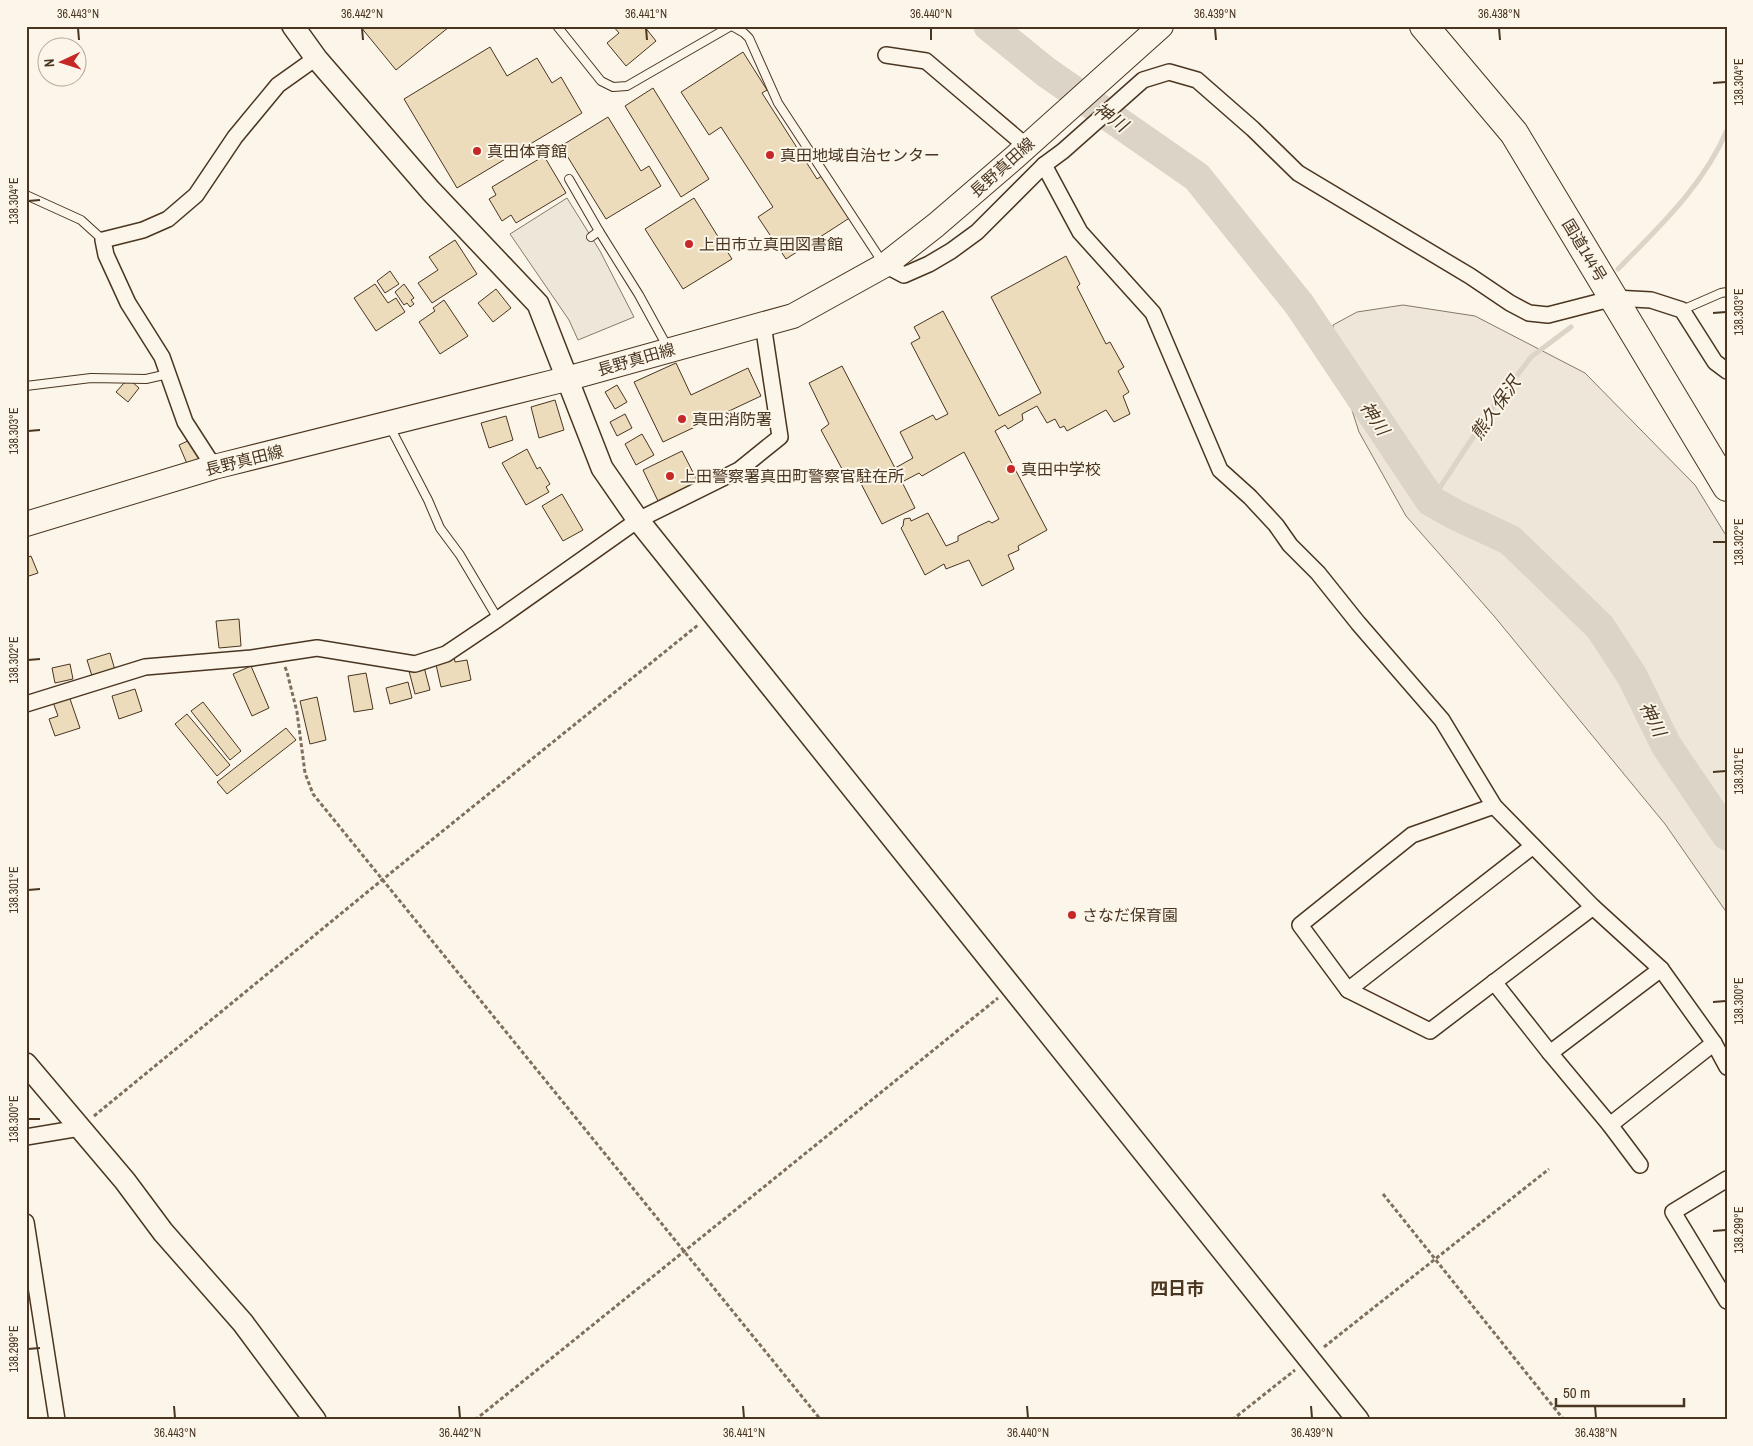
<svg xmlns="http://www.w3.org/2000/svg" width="1753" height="1446" viewBox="0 0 1753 1446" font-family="'Archivo Narrow','Noto Sans JP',sans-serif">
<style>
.green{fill:#ede6d9;stroke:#887966}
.parking{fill:#ede7d9;stroke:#887966}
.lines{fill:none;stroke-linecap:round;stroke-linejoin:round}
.stream{stroke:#dcd4c6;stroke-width:5}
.river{stroke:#dcd4c6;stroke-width:31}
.building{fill:#ecdcbc;stroke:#4a3520}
.lane-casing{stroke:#4a3520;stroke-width:10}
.street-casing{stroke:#4a3520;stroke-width:18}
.secondary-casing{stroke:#4a3520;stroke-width:24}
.primary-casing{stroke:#4a3520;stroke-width:26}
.highway-casing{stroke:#4a3520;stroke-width:30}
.path{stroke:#7f6f5c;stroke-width:3;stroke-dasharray:4 2.5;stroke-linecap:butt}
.lane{stroke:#fbf6e9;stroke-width:8}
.street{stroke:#fbf6e9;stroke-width:15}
.secondary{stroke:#fbf6e9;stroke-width:21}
.primary{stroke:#fbf6e9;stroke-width:24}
.highway{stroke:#fbf6e9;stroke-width:28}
.ticks{fill:none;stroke:#4a3520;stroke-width:2}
.poi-dot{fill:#c62828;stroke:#fbf6e9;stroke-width:2}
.labels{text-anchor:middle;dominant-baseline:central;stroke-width:4;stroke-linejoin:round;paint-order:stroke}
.poi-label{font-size:16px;fill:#4a3520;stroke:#fbf6e9;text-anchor:start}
.street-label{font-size:16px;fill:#4a3520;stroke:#fbf6e9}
.water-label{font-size:18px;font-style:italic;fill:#4a3520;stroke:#fbf6e9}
.neighbourhood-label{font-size:18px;font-weight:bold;fill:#4a3520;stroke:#fbf6e9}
.neatline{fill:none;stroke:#4a3520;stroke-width:2}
.ticks-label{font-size:12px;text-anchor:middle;fill:#4a3520}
</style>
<rect width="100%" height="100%" fill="#fbf6e9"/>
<polygon class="green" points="1403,305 1475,316 1585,373 1695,485 1727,537 1727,913 1665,824 1494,616 1406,516 1359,432 1332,348 1333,325 1357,312"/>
<polygon class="parking" points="567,198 600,251 634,317 578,340 569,320 510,234"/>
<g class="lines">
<g class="stream">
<path d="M1618,269C1659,227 1704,185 1727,130"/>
<polyline points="1431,501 1491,410 1531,357 1571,327"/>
</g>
<polyline class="river" points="989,26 1046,72 1197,177 1299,304 1431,501 1456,515 1510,540 1600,627 1632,676 1666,745 1727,835"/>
</g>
<g class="building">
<polygon points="360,26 448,26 449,27 396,70"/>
<polygon points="613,26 644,26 656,41 626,66 607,43 619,33"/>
<polygon points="490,47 507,76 537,58 552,83 561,77 582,113 457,188 404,99"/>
<polygon points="743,52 767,90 762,93 817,179 823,175 851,217 786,259 758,217 773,207 721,127 709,135 681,92"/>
<polygon points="653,88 709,179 681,197 625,106"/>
<polygon points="608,117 641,171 649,166 661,186 606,219 561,146"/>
<polygon points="544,156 566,193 516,223 511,215 502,221 489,199 496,195 492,187"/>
<polygon points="694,198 732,259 683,289 645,229"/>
<polygon points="455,240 477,274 432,303 418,283 438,270 429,257"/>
<polygon points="1066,256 1080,284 1077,287 1106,344 1110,342 1124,367 1118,371 1129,392 1123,396 1130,414 1114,422 1106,410 1067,431 1064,426 1060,428 1055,419 1047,423 1037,406 1022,414 1023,420 1008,429 1005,425 995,431 1047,530 1018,546 1019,550 1008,555 1014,569 982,586 969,560 946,569 944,564 925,575 901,528 903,526 904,519 910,518 911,521 928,513 946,546 958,541 958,536 989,521 992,523 999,519 964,452 922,476 919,473 902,482 915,508 882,524 857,476 848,480 821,430 829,424 809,383 842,366 895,468 913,458 900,432 933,415 936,420 948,414 911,343 920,338 914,327 943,311 999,416 1041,393 991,297"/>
<polygon points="390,271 399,284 385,293 377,281"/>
<polygon points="375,284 388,303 396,298 405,312 376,331 354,298"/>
<polygon points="404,284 414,298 411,300 414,304 410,307 407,303 404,305 395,292"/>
<polygon points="496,289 511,308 493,322 478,303"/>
<polygon points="444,300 468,336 440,354 419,322 435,311 433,308"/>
<polygon points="676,363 691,395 748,368 761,396 663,442 634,382"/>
<polygon points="131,381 139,388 128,402 116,392 124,383"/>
<polygon points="617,385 627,402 615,409 605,392"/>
<polygon points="555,400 564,430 539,438 531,407"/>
<polygon points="625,414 632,428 617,436 610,422"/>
<polygon points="506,416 513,440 489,448 481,423"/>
<polygon points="642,434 654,455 636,465 625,444"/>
<polygon points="192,439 201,461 188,466 179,445"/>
<polygon points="527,449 537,469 540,467 550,484 546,487 549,492 526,505 502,463"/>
<polygon points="682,451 698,482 658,501 643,470"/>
<polygon points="562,494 583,530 563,541 542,506"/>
<polygon points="31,556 38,573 26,577 26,558"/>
<polygon points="239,619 241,646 219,648 216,621"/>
<polygon points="110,653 115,670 92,676 87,660"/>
<polygon points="454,656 455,662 467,660 471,680 441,687 435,660"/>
<polygon points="70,664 73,679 55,683 52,668"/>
<polygon points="251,666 269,708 252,716 233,674"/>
<polygon points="424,667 430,690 415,694 409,671"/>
<polygon points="366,673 373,709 354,712 348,676"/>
<polygon points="408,682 412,698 390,704 386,688"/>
<polygon points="135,689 142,711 119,719 112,696"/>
<polygon points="69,696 80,728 55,736 49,719 58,716 53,702"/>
<polygon points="317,697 326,740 310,744 300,701"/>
<polygon points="203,702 241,751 230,760 191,711"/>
<polygon points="187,714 230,765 217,776 175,724"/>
<polygon points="286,728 296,740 227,794 217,782"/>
</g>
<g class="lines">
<g class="lane-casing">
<g id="lane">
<polyline points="557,26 601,81 613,87 627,86 731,26"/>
<polyline points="732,26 744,33 749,38 778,103 883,263"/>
<polyline points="569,179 599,231"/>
<polyline points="26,195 81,220 103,240"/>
<polyline points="591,237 599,231 639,295 668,348"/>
<polyline points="1682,310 1721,293 1727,292"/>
<polyline points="26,386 91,378 146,379 168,374"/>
<polyline points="389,425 428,500 440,528 460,555 498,619"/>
</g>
</g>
<g class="street-casing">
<g id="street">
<polyline points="886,55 926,61 1019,140"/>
<polyline points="1044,165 1080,232 1153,313 1220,470 1250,497 1276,525 1290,545 1318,573 1358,623 1442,720 1494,806 1593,907 1661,969 1714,1043 1727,1067"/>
<polyline points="885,265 904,275 929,264 951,251 977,232 1044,165 1063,151 1143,80 1169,72 1197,80 1253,129 1298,173 1470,276 1510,303 1529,313 1548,315 1614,298 1651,300 1682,310 1715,362 1727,371"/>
<polyline points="214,467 185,422 162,357 128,303 106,255 103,240 143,230 168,219 196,195 235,137 278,85 316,58"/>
<polyline points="26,704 145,667 252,658 317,648 415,664 446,654 498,619 638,520 739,470 780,437 763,324"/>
<polyline points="1494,806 1412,835 1300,925 1348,990 1430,1031 1593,907"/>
<polyline points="1661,969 1550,1053 1610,1125 1714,1043"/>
<polyline points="1494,982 1550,1053"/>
<polyline points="1348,990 1533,846"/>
<polyline points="1610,1125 1640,1165"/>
<polyline points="26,1137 80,1128"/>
<polyline points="1727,1179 1673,1212 1727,1301"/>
<polyline points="26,1222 57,1420"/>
</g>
</g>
<g class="secondary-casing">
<g id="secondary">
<polyline points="293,26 316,58 431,191 538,304 602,468 638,520 1358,1420"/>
<polyline points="26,1064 125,1181 163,1232 243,1323 315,1420"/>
</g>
</g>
<g class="primary-casing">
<polyline id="primary" points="26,524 214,467 566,379 793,316 885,265 936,225 1015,157 1161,26"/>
</g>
<g class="highway-casing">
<polyline id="highway" points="1424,26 1514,133 1727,487"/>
</g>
<g class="path">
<polyline points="285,667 287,672 297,712 305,773 313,794 821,1420"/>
<polyline points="94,1116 382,880 698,625"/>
<polyline points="1383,1194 1564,1420"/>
<polyline points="1324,1347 1549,1169"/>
<polyline points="475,1420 998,998"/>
<polyline points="1232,1420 1295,1370"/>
</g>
<use href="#lane" class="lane"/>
<use href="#street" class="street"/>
<use href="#secondary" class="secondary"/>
<use href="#primary" class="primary"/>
<use href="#highway" class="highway"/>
</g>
<path class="ticks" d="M78,28L79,40M362,28L363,40M646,28L647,40M931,28V40M1215,28L1216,40M1499,28L1500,40M1713,83L1726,82M28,201L40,200M1713,313L1726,312M28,431L40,430M1713,542H1726M28,660L40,659M1713,772L1726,771M28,890L40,889M1713,1002L1726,1001M28,1119H40M1713,1231L1726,1230M28,1349L40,1348M174,1406L175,1418M459,1406L460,1418M743,1406L744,1418M1027,1406L1028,1418M1311,1406L1312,1418M1595,1406L1596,1418"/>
<g class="poi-dot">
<circle cx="477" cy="151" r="5"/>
<circle cx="770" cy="155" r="5"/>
<circle cx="689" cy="244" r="5"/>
<circle cx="682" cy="419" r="5"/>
<circle cx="1011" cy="469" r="5"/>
<circle cx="670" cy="476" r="5"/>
<circle cx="1072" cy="915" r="5"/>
</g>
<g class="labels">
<g class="poi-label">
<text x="487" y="151">真田体育館</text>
<text x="780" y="155">真田地域自治センター</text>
<text x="699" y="244">上田市立真田図書館</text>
<text x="692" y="419">真田消防署</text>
<text x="1021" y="469">真田中学校</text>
<text x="680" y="476">上田警察署真田町警察官駐在所</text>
<text x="1082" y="915">さなだ保育園</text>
</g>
<g class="street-label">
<text transform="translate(1002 167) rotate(-42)">長野真田線</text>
<text transform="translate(1585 250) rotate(59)">国道144号</text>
<text transform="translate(636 359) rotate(-16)">長野真田線</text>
<text transform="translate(244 460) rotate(-14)">長野真田線</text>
</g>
<g class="water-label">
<text transform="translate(1111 117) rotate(35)">神川</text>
<text transform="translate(1495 408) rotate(-55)">熊久保沢</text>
<text transform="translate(1375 418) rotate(56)">神川</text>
<text transform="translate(1653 719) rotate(64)">神川</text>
</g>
<g class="neighbourhood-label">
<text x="1177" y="1288">四日市</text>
</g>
</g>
<rect width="1753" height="1446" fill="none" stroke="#fbf6e9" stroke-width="55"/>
<g transform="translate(62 62) rotate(266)"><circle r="24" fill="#fbf6e9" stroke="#b4a999"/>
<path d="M0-4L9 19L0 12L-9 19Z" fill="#c62828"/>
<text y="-8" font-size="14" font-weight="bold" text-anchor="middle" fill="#4a3520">N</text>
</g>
<path d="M1556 1398v8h128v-8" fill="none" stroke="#4a3520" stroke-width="2.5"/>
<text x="1563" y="1398" font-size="15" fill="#4a3520" stroke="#fbf6e9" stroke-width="4" paint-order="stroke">50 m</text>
<rect x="28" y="28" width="1698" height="1390" class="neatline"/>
<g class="ticks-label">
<text x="78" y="18">36.443°N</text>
<text x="362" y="18">36.442°N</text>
<text x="646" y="18">36.441°N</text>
<text x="931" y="18">36.440°N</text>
<text x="1215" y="18">36.439°N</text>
<text x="1499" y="18">36.438°N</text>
<text transform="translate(1739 82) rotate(-90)" y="4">138.304°E</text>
<text transform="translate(14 201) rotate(-90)" y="4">138.304°E</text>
<text transform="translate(1739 312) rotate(-90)" y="4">138.303°E</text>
<text transform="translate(14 431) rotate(-90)" y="4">138.303°E</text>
<text transform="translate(1739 542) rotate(-90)" y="4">138.302°E</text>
<text transform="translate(14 660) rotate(-90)" y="4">138.302°E</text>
<text transform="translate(1739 771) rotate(-90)" y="4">138.301°E</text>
<text transform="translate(14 890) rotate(-90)" y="4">138.301°E</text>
<text transform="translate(1739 1001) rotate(-90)" y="4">138.300°E</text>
<text transform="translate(14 1119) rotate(-90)" y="4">138.300°E</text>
<text transform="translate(1739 1230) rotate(-90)" y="4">138.299°E</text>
<text transform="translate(14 1349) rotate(-90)" y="4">138.299°E</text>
<text x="175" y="1437">36.443°N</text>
<text x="460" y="1437">36.442°N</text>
<text x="744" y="1437">36.441°N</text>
<text x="1028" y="1437">36.440°N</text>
<text x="1312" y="1437">36.439°N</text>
<text x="1596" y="1437">36.438°N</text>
</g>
</svg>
